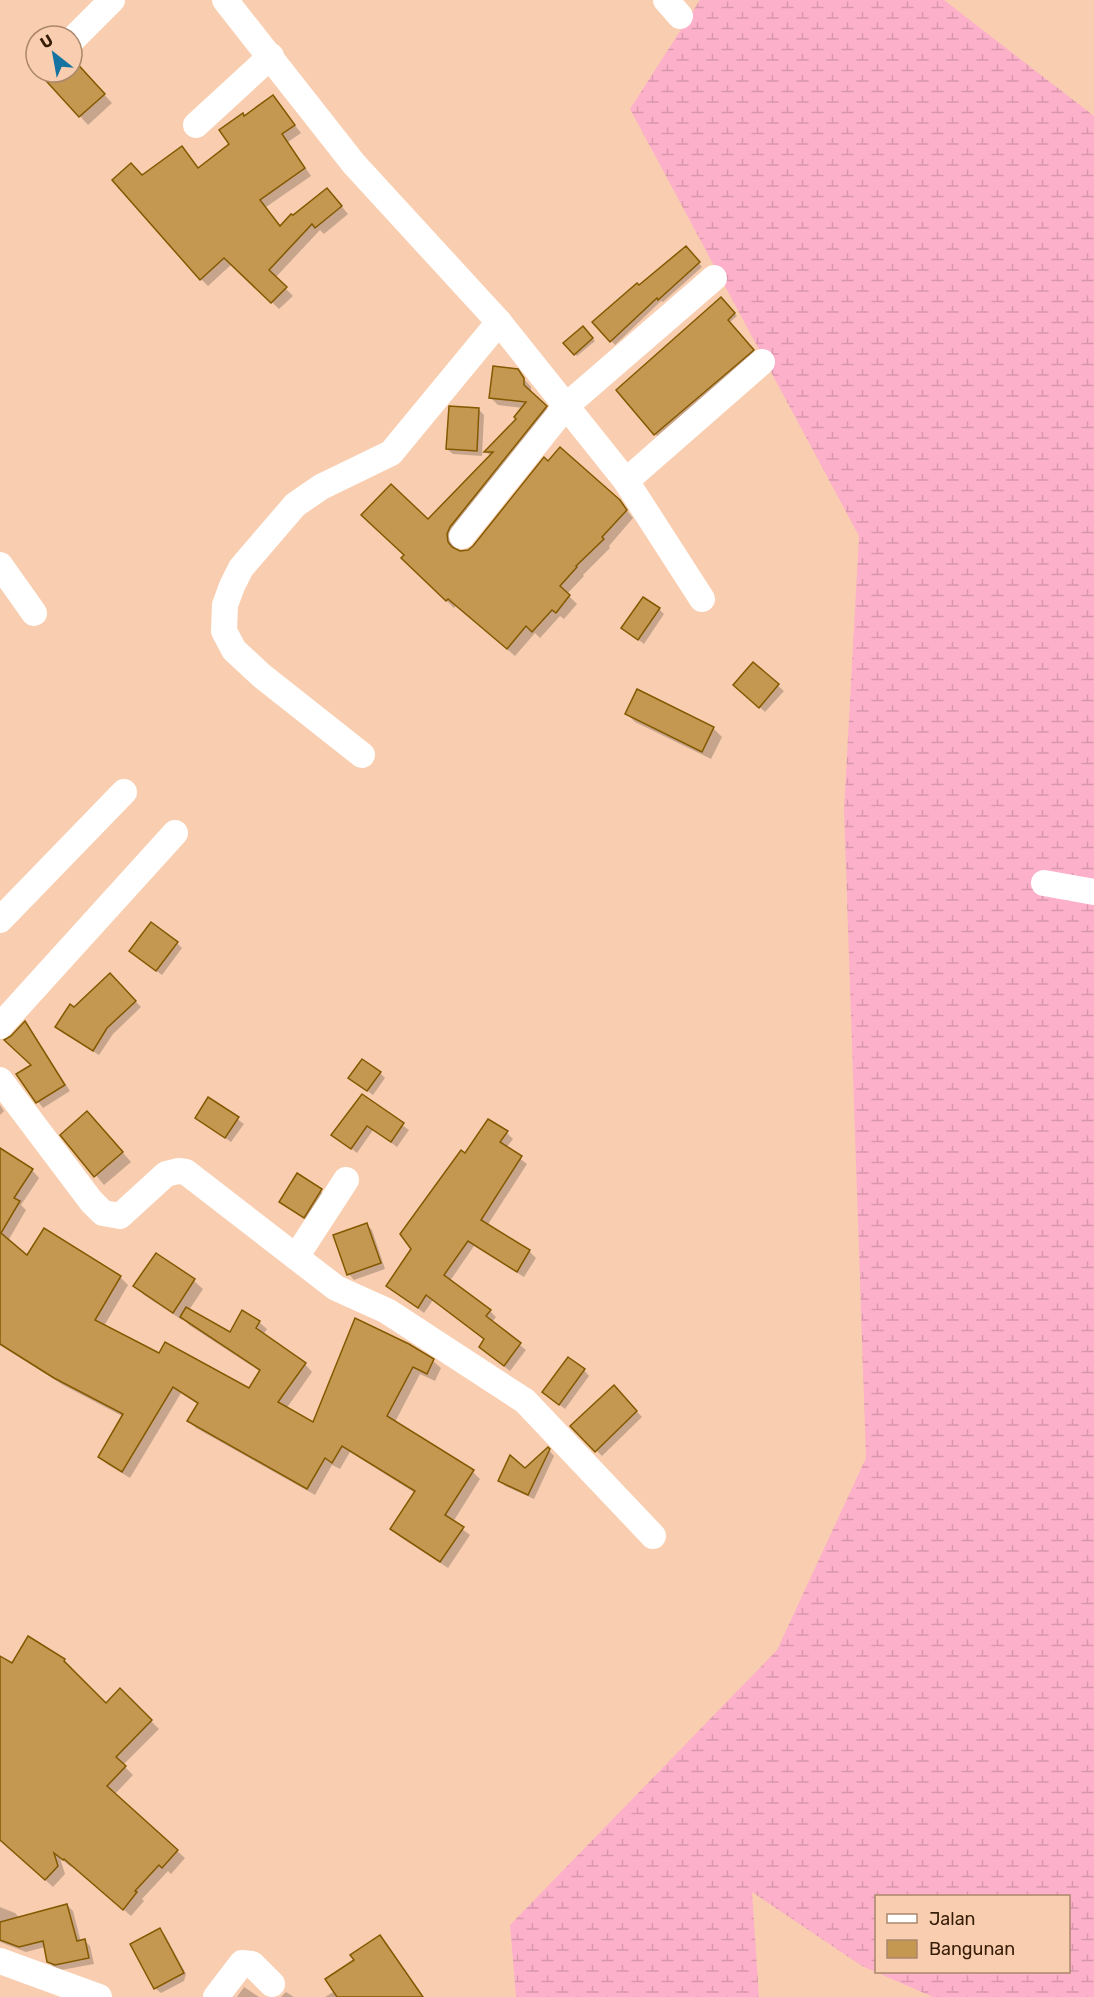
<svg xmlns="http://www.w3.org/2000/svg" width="1094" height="1997" viewBox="0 0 1094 1997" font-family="Rubik,sans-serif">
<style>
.wetland{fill:url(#wetland-marsh);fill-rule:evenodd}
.shadow{fill:#0003}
.building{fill:#c59851;stroke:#835900;stroke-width:1.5}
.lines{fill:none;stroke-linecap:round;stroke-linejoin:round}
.minor{stroke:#fff;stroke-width:26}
</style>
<defs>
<pattern id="wetland-marsh" width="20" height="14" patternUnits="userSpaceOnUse" patternTransform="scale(1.5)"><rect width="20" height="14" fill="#fcb0ca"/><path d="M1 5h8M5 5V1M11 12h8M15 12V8" fill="none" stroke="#d997ac"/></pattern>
</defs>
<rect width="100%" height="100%" fill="#f9ceb0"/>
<path class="wetland" d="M700,0H944L1094,116V1997H933L862,1966L752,1892L759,1997H516L510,1925L777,1650L866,1458L844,810L859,536L630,109ZM876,1896H1068V1972H876Z"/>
<g class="shadow">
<polygon points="72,60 112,103 88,125 40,72 72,72"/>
<polygon points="273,97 301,133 288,142 311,176 266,207 281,227 334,197 348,214 324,234 320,230 275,278 293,296 279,309 232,264 208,286 201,279 142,177 182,148 199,169 231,144 245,117"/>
<polygon points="686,248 702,267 663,302 661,301 615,345 594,322"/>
<polygon points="721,299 737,316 729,323 755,353 657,436 618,390"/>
<polygon points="583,328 595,341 577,356 565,344"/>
<polygon points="517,371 531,387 531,393 553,414 454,543 455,550 460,552 469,551 619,501 633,518 609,546 610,548 583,575 584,576 567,594 577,604 564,619 560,616 540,638 535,633 515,656 456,606 454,608 403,558 428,521 491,456 486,452 518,419 523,408 498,405 491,398"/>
<polygon points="479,410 484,415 482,456 453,454 447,449"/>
<polygon points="659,609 664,614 644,644 623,628"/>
<polygon points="753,664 784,691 765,712 740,690"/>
<polygon points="627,714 713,728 722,737 711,759 635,722"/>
<polygon points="177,943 182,948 162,975 137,957"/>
<polygon points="110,975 141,1007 113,1034 99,1055 63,1033 57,1027"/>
<polygon points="25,1023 30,1028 70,1091 43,1108 18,1075 33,1065"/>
<polygon points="380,1073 385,1078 373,1095 350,1078"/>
<polygon points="362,1096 409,1130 397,1147 373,1130 357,1153 333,1135"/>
<polygon points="209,1099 244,1124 231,1142 197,1118"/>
<polygon points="0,1105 4,1111 0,1115"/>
<polygon points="96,1122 131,1162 104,1185 63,1136"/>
<polygon points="507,1133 513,1139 506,1148 527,1164 487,1226 529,1251 536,1258 524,1277 474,1246 450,1281 490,1311 496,1317 492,1322 526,1350 510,1371 487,1353 485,1340 433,1300 424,1313 388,1286 413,1249 465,1155"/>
<polygon points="0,1149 32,1170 39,1178 21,1205 26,1210 8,1241 28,1257 45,1230 120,1277 128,1285 104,1326 159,1355 250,1390 261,1372 189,1325 183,1318 182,1320 144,1295 135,1286 156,1255 194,1281 203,1289 189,1310 230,1334 259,1322 267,1329 263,1335 305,1364 312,1372 286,1409 314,1424 356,1320 433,1361 441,1368 435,1381 420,1374 395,1422 473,1472 480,1479 453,1522 470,1535 448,1568 399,1536 392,1529 415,1493 350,1452 340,1469 332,1465 315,1495 196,1428 189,1421 198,1404 181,1393 130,1478 107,1464 99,1457 124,1417 63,1385 0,1345"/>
<polygon points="297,1175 327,1196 310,1222 280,1202"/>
<polygon points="367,1225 372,1230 385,1269 354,1280 349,1274"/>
<polygon points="584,1370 589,1376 565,1409 549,1397"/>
<polygon points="614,1387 642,1417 602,1456 572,1426"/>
<polygon points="548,1449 554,1456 534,1499 505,1486 499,1480 525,1470"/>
<polygon points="0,1658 12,1665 64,1660 72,1668 71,1670 106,1705 120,1690 159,1729 123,1765 133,1775 114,1795 185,1858 171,1874 168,1871 142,1899 144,1901 131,1916 73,1865 71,1867 60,1858 65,1874 53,1887 0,1838"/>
<polygon points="67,1905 73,1911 81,1942 85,1941 90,1946 94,1964 61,1970 54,1967 48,1961 45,1947 26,1952 0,1942 0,1907 15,1913 20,1918"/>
<polygon points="160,1930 165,1935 186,1974 184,1981 161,1993 155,1988"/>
<polygon points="380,1937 387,1944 424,1997 325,1997 335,1991 356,1961"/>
<polygon points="244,1987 259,1997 237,1997"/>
<polygon points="286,1992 294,1997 281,1997"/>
</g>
<g class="building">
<polygon points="72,58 105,94 79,117 38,72 72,72"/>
<polygon points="273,95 295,125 282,134 305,168 260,200 280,226 291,214 293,215 327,188 342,206 315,228 312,224 269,270 287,287 271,303 224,258 200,280 112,180 131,163 142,175 182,146 198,168 229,144 219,130 243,113 244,116"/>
<polygon points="686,246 700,262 658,300 657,298 610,342 592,322 637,283 639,285"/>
<polygon points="721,297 735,313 728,320 754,350 654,435 616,390"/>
<polygon points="583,326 593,338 574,355 563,343"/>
<polygon points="493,366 518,369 524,378 524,385 547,406 450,527 447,534 448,542 452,547 460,551 468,550 473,546 544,457 548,461 560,447 620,500 627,510 602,537 604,539 576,566 577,567 560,586 570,595 556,613 552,610 532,632 526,626 507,649 448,599 446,601 401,558 404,555 361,515 391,484 428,519 493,452 484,452 516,419 514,417 526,402 489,398"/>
<polygon points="449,406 479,408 477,451 446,449"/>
<polygon points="643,597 660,608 638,640 621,628"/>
<polygon points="753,662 779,684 759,708 733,685"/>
<polygon points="637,689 714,727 702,752 625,714"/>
<polygon points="151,922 178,942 156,971 129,951"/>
<polygon points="110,973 136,1001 107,1028 93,1051 55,1027 70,1004 74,1007"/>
<polygon points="25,1021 65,1085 36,1103 16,1074 31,1065 4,1040 11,1036"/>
<polygon points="362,1059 381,1072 367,1091 348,1078"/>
<polygon points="362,1094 404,1123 391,1142 367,1126 351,1149 331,1135"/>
<polygon points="208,1097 239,1117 225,1138 195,1118"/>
<polygon points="87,1111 123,1152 94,1177 60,1135"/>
<polygon points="488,1119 508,1131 500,1142 522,1156 481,1220 530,1250 517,1272 468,1241 444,1275 491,1310 486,1316 521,1343 504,1366 479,1347 484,1339 426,1295 418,1308 386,1286 411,1249 400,1234 461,1150 465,1153"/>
<polygon points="0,1148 33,1169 14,1198 20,1201 1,1233 27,1255 44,1228 121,1276 95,1320 159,1353 165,1342 249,1388 260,1370 180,1317 186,1307 230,1332 242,1310 260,1321 256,1328 306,1363 278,1402 313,1422 355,1318 409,1344 434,1359 427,1374 413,1367 387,1416 474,1470 445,1515 464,1527 440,1562 390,1529 415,1491 342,1446 332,1463 325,1458 307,1489 187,1421 198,1403 173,1387 122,1472 98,1457 123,1414 54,1378 0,1344"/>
<polygon points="297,1173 322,1189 304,1218 279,1202"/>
<polygon points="367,1223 381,1263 347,1275 333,1235"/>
<polygon points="156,1253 195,1279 173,1313 133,1286"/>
<polygon points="568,1357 585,1369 559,1405 542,1392"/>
<polygon points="614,1385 637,1411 595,1452 570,1426"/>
<polygon points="548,1447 550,1449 528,1495 498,1481 510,1455 525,1468"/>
<polygon points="28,1636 65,1659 64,1661 106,1703 120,1688 152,1720 116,1757 126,1766 107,1786 178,1850 162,1868 159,1865 135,1891 137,1892 123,1910 64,1859 63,1860 54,1853 58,1866 45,1880 0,1840 0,1656 12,1663"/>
<polygon points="67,1904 77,1941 85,1939 89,1958 55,1965 47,1962 43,1941 19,1947 0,1940 0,1922"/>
<polygon points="160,1928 184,1973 154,1989 130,1944"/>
<polygon points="380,1935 423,1997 337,1997 325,1979 354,1960 350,1955"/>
</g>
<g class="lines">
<g class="minor">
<polyline points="225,0 354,164 499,322 626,481 702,599"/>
<polyline points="666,0 680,16"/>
<polyline points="72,40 112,0"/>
<polyline points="196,125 271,56"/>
<polyline points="626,481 762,362"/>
<polyline points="462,536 566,406 714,278"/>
<polyline points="0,565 34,613"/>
<polyline points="362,755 262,676 234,650 224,631 225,605 232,586 241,568 295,505 321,487 391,453 499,322"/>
<polyline points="1044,883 1094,892"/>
<polyline points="0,920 124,792"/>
<polyline points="0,1026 175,833"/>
<polyline points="0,1080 91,1201 103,1213 120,1216 166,1174 178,1171 186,1172 336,1288 387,1311 525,1401 653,1536"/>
<polyline points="296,1257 346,1180"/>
<polyline points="0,1961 99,1997"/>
<polyline points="216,1997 242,1963 252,1964 272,1984"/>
</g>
</g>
<rect x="875" y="1895" width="195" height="78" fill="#f9ceb0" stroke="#ab876c" stroke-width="1.5"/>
<rect x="887" y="1914" width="30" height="9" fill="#ffffff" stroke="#ab876c" stroke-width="1.5"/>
<text x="929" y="1925" font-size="18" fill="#371d07">Jalan</text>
<rect x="887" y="1940" width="30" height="18" fill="#c59851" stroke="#ab876c" stroke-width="1.5"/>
<text x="929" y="1955" font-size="18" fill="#371d07">Bangunan</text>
<g transform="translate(54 54) rotate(329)"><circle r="28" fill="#f9ceb0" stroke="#ab876c" stroke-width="1.5"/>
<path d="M0-4.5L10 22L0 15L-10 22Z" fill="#1573a1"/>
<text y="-9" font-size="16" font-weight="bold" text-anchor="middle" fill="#371d07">U</text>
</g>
</svg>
